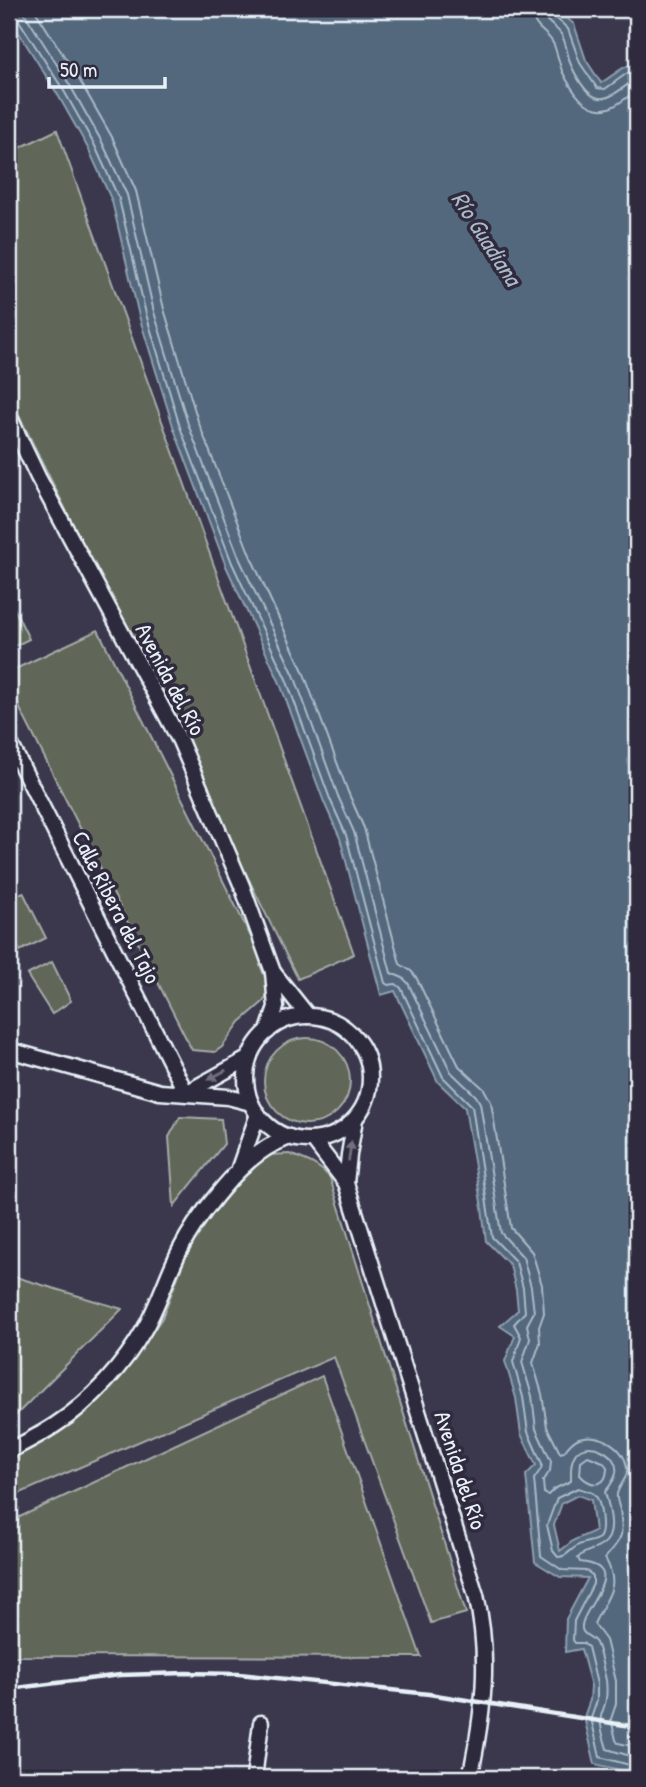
<svg xmlns="http://www.w3.org/2000/svg" width="646" height="1787" viewBox="0 0 646 1787" font-family="'Patrick Hand',sans-serif">
<style>
.green{fill:#606658;stroke:#a4aca8;stroke-width:2}
.water{fill:#52677d;stroke:#8e9eae;stroke-width:2;fill-rule:evenodd}
.lines{fill:none;stroke-linecap:round;stroke-linejoin:round}
.shore{stroke:#acbac7;stroke-width:2}
.minor-casing{stroke:#e8f1f8;stroke-width:19}
.minor{stroke:#2f2a3d;stroke-width:14}
.rail{stroke:#e8f1f8;stroke-width:4.5}
.oneway{fill:#70707e}
.labels{text-anchor:middle;dominant-baseline:central;stroke-width:7;stroke-linejoin:round;paint-order:stroke}
.street-label{font-size:23px;fill:#e8f1f8;stroke:#2f2a3d}
.water-label{font-size:24px;font-style:italic;fill:#acbac7;stroke:#2f2a3d}
</style>
<rect width="100%" height="100%" fill="#3b384e"/>
<filter id="ink" filterUnits="userSpaceOnUse"><feTurbulence type="fractalNoise" baseFrequency=".0143" numOctaves="2"/><feDisplacementMap in="SourceGraphic" scale="14" xChannelSelector="R" yChannelSelector="G"/><feConvolveMatrix kernelMatrix="1 2 1 2 8 2 1 2 1" color-interpolation-filters="sRGB"/></filter>
<g filter="url(#ink)">
<g class="green">
<polygon points="57,130 354,954 298,979 9,395 9,153"/>
<polygon points="9,598 29,639 9,649"/>
<polygon points="98,630 264,963 260,965 268,984 268,994 263,1002 240,1022 222,1047 215,1052 192,1050 9,687 9,672"/>
<polygon points="23,892 46,938 20,951 9,926 9,899"/>
<polygon points="52,962 71,1001 52,1014 27,975"/>
<circle cx="307" cy="1081" r="43"/>
<polygon points="180,1117 221,1119 224,1144 174,1206 169,1137"/>
<path d="M289,1154C305,1160 319,1164 330,1178L466,1613L431,1623L334,1357L9,1498V1452L77,1420L127,1369L162,1318L191,1243L249,1166L269,1155Z"/>
<polygon points="9,1275 122,1309 9,1422"/>
<polygon points="322,1376 421,1657 9,1656 9,1522"/>
</g>
<path class="water" d="M9,9H555L574,24L586,60L601,83L623,68L634,64L637,55V1774L595,1764L584,1717L590,1700L591,1686L581,1649L565,1652L566,1619L588,1578L560,1577L535,1562L526,1475L536,1465L521,1434L516,1398L505,1361L515,1336L500,1326L518,1310L516,1290L510,1265L486,1241L482,1208L465,1108L438,1082L395,991L381,995L340,838L324,802L279,681L226,566L174,429L139,316L112,201L89,150L58,95L9,17ZM578,1495L591,1500L595,1531L574,1540L560,1551L554,1525L562,1503Z"/>
<g class="lines">
<g class="shore">
<path d="M20,9L25,14L71,87L102,142L127,195L154,312L188,424L240,560L294,675L338,796L354,832L391,973L403,978L408,983L451,1072L476,1096L480,1103L501,1233L523,1257L531,1287L534,1312L527,1325L530,1339L522,1362L532,1396L536,1429L551,1461L550,1471L543,1481L544,1493L548,1495L554,1489L571,1481C571,1472 570,1461 576,1453C588,1438 620,1454 616,1473C615,1480 609,1487 605,1492C609,1507 618,1536 602,1545C594,1551 584,1550 578,1558L580,1562C633,1567 579,1609 582,1629C583,1636 592,1636 596,1643C601,1654 603,1669 606,1680C607,1689 607,1699 604,1707C603,1711 601,1714 601,1717C599,1727 605,1740 607,1749L637,1758"/>
<path d="M34,9L80,81L112,137L136,191L164,309L198,421L250,555L303,671L348,792L364,828L400,964L411,971L416,977L459,1066L484,1089L491,1102L511,1228L532,1252L542,1285L544,1313L539,1327L540,1343L533,1363L542,1394L547,1427L560,1453L564,1452C568,1446 572,1441 579,1438C599,1431 627,1448 627,1470C627,1480 619,1485 617,1494C616,1499 619,1506 620,1510C624,1538 622,1538 605,1558C622,1588 606,1597 594,1624L606,1640L616,1681V1704L611,1719L616,1740L618,1743L637,1747"/>
<path d="M532,9C533,32 547,29 554,45C557,53 559,62 562,71C571,89 586,115 609,108C620,105 628,95 637,91"/>
<path d="M543,9C543,23 554,24 561,34C567,43 567,56 571,65C576,76 586,96 599,98C613,100 624,84 637,80"/>
<polyline points="552,9 554,16 568,29 580,63 597,88 605,89 626,74 637,70"/>
<polyline points="9,15 14,16 18,19 64,91 95,146 119,199 146,314 180,427 232,563 286,679 330,799 346,835 385,983 388,985 396,984 401,988 443,1077 472,1106 492,1237 516,1262 523,1288 525,1312 514,1324 521,1337 513,1362 523,1397 528,1432 542,1464 541,1469 534,1479 541,1556 562,1570 587,1571 593,1576 593,1584 574,1621 573,1640 575,1643 583,1643 588,1647 597,1684 597,1701 591,1718 600,1757 637,1767"/>
<path d="M588,1456L603,1462L607,1467C607,1487 592,1488 580,1475L581,1461Z"/>
<path d="M578,1488C583,1490 590,1491 594,1494C601,1499 605,1532 599,1538C593,1542 584,1542 577,1546C570,1550 567,1557 558,1557L553,1551L547,1525L557,1498Z"/>
</g>
<g class="minor-casing">
<g id="minor">
<polyline points="9,416 38,477 180,741 242,886 273,972 276,1007 268,1031"/>
<polyline points="9,741 186,1093"/>
<polyline points="273,972 308,1016"/>
<circle cx="308" cy="1078" r="62"/>
<polyline points="9,1050 160,1092 228,1097 251,1103"/>
<polyline points="186,1093 249,1058"/>
<path d="M313,1140L346,1183L476,1595C491,1658 483,1715 470,1778"/>
<polyline points="239,1168 258,1114"/>
<polyline points="346,1183 349,1155 355,1119"/>
<path d="M9,1451C24,1443 40,1435 55,1425C91,1402 124,1365 145,1328C159,1303 167,1275 180,1250C196,1218 235,1168 265,1149C272,1144 281,1141 289,1137"/>
<polyline points="9,1776 21,1778"/>
<polyline points="254,1778 261,1723"/>
</g>
</g>
<use href="#minor" class="minor"/>
<polyline class="rail" points="9,1689 120,1675 186,1673 239,1674 429,1694 637,1727"/>
</g>
<defs><path id="oneway-solid" d="M-6-.8H1V-3.2L6.5 0L1 3.2V.8H-6Z" transform="scale(1.75)"/></defs>
<g class="oneway">
<use href="#oneway-solid" transform="translate(217 1075) rotate(151)"/>
<use href="#oneway-solid" transform="translate(350 1151) rotate(-82)"/>
</g>
</g>
<g class="labels">
<g class="street-label">
<text transform="translate(171 679) rotate(62)">Avenida del Río</text>
<text transform="translate(117 907) rotate(63)">Calle Ribera del Tajo</text>
<text transform="translate(461 1470) rotate(72)">Avenida del Río</text>
</g>
<g class="water-label">
<text transform="translate(487 238) rotate(57)">Río Guadiana</text>
</g>
</g>
<rect width="646" height="1787" fill="none" stroke="#2f2a3d" stroke-width="35"/>
<rect x="18" y="18" width="611" height="1752" fill="none" stroke="#e8f1f8" stroke-width="2.5" filter="url(#ink)"/>
<path d="M49 77v10h116v-10" fill="none" stroke="#e8f1f8" stroke-width="3.5"/>
<text x="60" y="77" font-size="21" fill="#e8f1f8" stroke="#2f2a3d" stroke-width="5" paint-order="stroke">50 m</text>
</svg>
